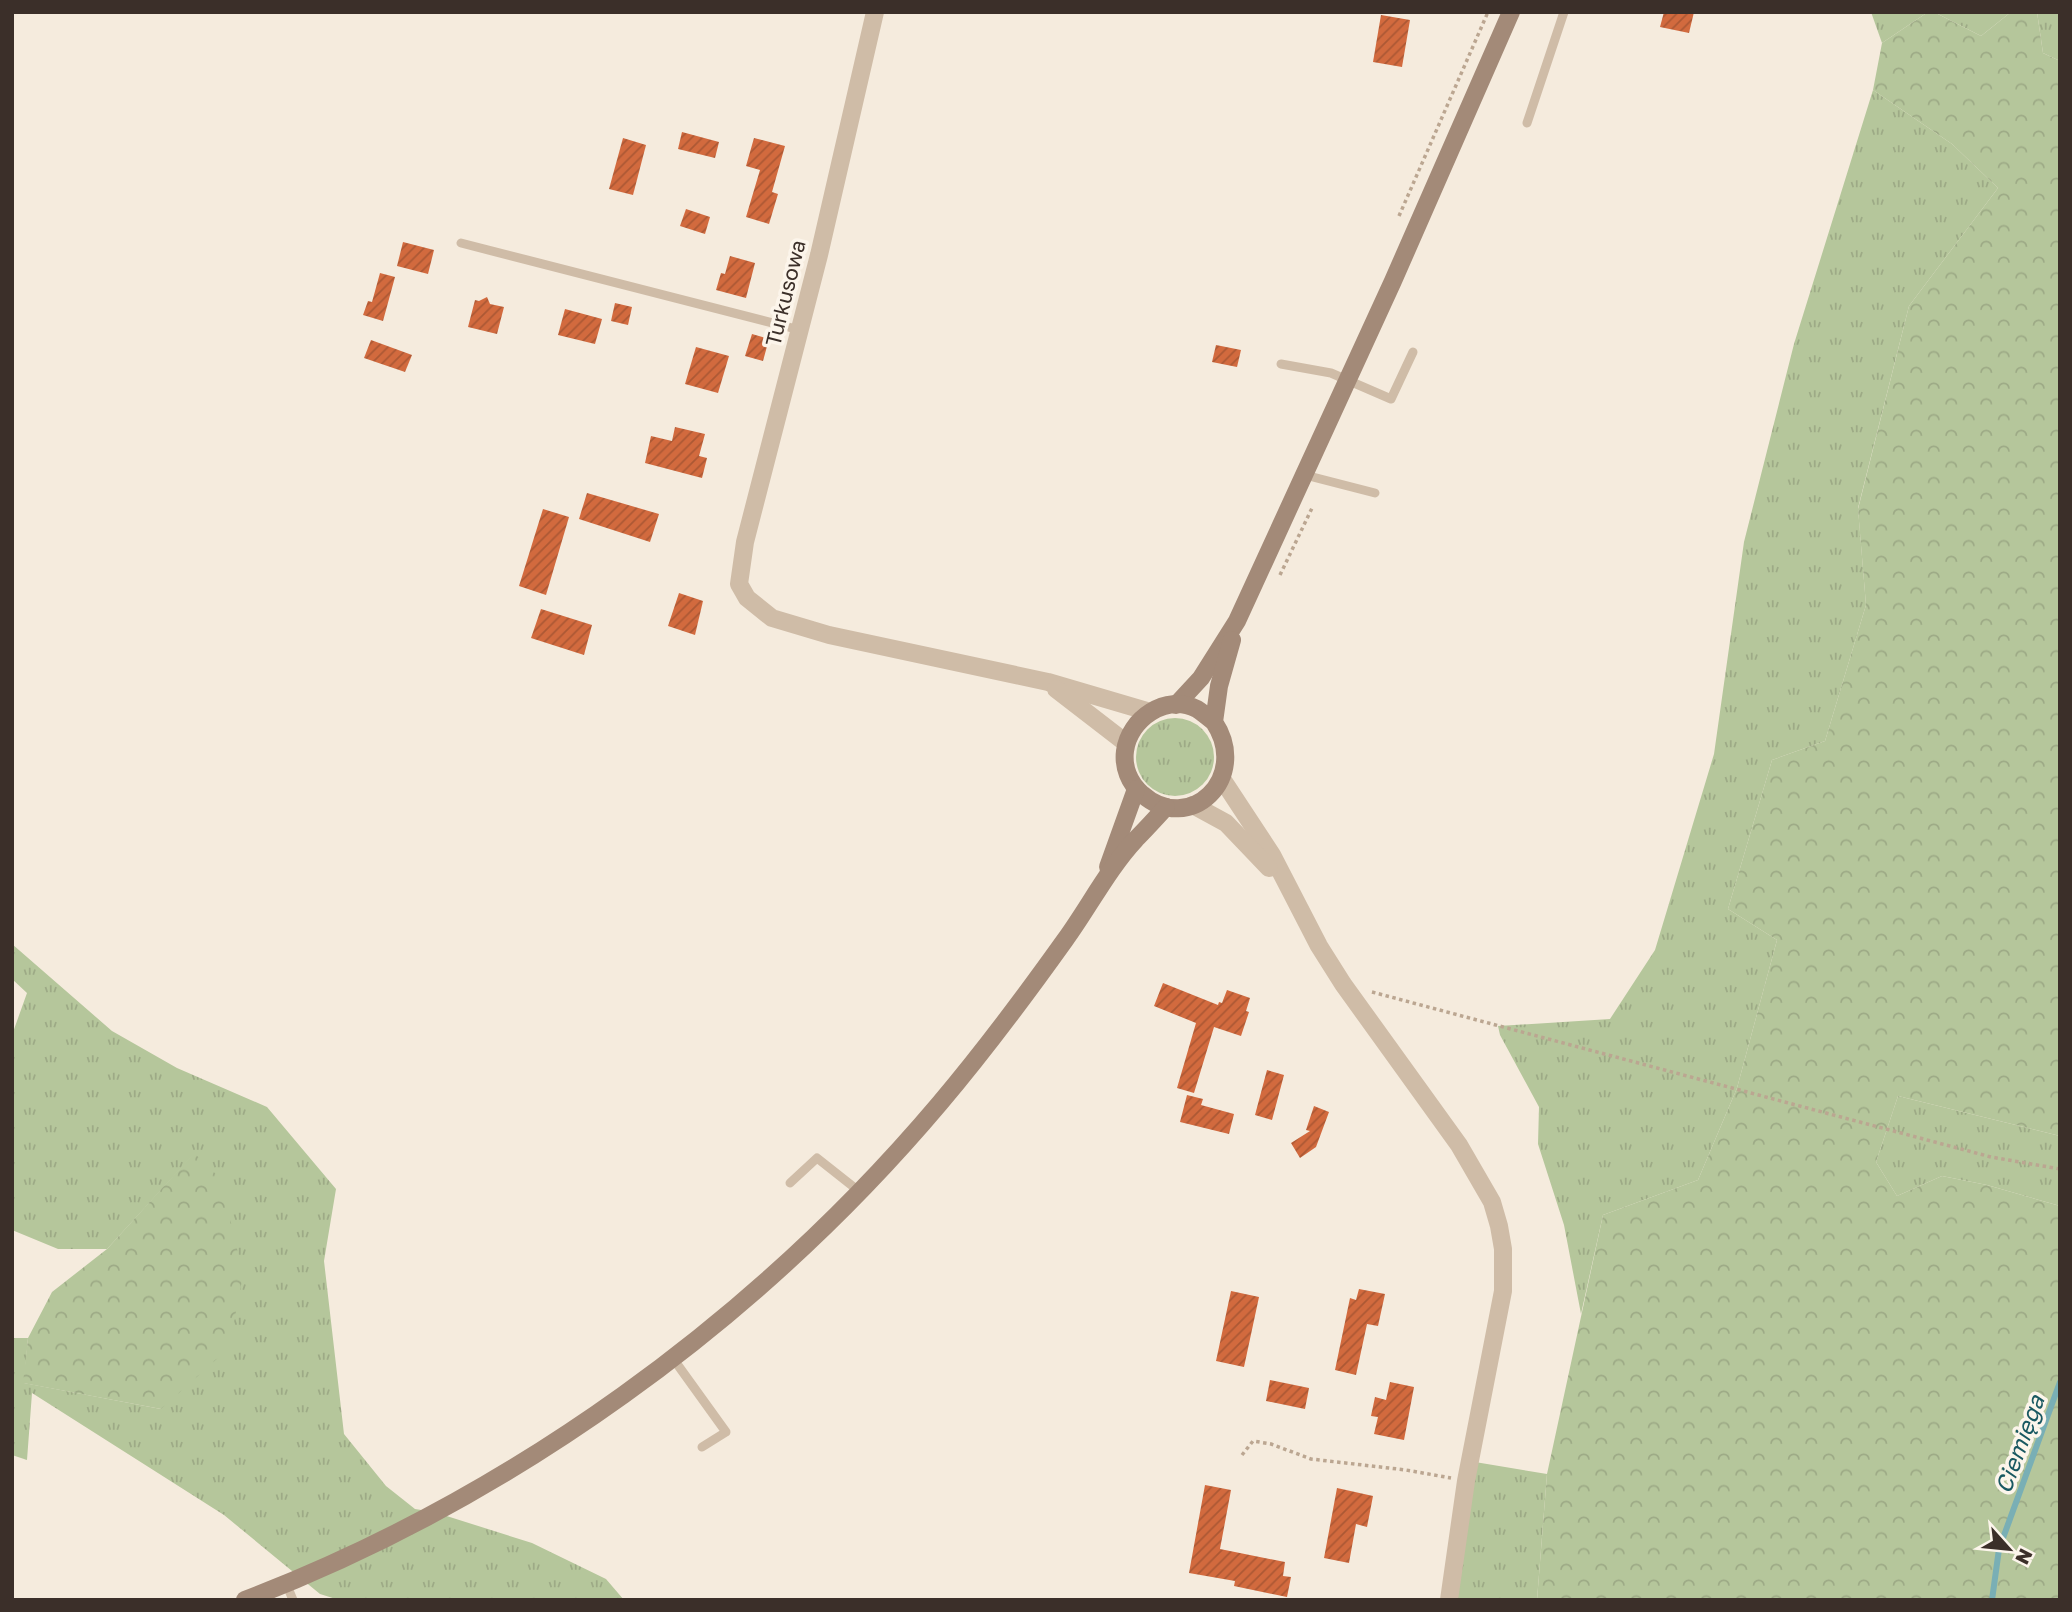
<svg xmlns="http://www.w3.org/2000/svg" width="2072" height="1612" viewBox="0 0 2072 1612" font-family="'Golos Text',sans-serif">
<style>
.grass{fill:url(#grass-tufts)}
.forest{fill:url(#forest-crowns)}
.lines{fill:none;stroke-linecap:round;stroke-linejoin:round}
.stream{stroke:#79afb5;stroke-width:6}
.building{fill:url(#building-hatch)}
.path{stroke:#bba691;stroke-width:3.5;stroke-dasharray:3.5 3.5;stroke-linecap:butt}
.service{stroke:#cfbca7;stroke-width:9}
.minor{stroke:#cfbca7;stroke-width:18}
.secondary{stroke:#a38a78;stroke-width:18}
.labels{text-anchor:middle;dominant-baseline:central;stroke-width:7;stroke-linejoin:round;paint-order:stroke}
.street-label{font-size:21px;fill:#3b2f29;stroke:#fcf5eb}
.water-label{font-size:23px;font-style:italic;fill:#195861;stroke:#fcf5eb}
</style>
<defs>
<pattern id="grass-tufts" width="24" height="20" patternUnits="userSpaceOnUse" patternTransform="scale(1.75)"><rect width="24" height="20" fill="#b5c69b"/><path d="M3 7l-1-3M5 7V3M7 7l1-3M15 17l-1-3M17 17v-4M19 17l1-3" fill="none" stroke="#9daa86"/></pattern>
<pattern id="forest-crowns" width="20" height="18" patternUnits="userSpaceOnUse" patternTransform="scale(1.75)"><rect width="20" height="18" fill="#b5c69b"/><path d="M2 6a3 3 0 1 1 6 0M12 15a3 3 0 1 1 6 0" fill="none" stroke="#9daa86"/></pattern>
<pattern id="building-hatch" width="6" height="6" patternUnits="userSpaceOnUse" patternTransform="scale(1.75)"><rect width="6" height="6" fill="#d26a3e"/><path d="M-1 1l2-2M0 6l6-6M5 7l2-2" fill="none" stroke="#ac5834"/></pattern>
</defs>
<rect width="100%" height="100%" fill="#f5ebdd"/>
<g class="grass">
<polygon points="1871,12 1928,12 1882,43"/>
<polygon points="1934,12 2011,12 1981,36"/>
<polygon points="2037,12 2060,12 2060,61 2043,53"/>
<polygon points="1873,90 1952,144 1998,188 1909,306 1858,508 1866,605 1825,741 1772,760 1728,909 1777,940 1737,1088 1698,1180 1603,1215 1581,1314 1564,1225 1538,1144 1539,1107 1500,1035 1498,1026 1610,1019 1655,950 1714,754 1744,542 1794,344"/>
<circle cx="1175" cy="757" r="39"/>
<polygon points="12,944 112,1031 177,1068 267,1107 336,1189 324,1261 344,1434 386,1486 415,1509 434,1512 532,1543 606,1579 624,1600 339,1600 320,1594 224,1515 32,1393 27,1460 12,1455 12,1338 28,1338 24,1383 161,1409 194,1154 107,1249 58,1249 12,1230 12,1035 27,993 12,979"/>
<polygon points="1898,1096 2060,1136 2060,1206 1987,1185 1942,1176 1897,1196 1876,1162"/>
<polygon points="1475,1462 1547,1474 1537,1600 1449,1600"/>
</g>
<g class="forest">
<polygon points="1928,12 1934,12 1981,36 2011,12 2037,12 2043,53 2060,61 2060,1136 1898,1096 1876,1162 1897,1196 1942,1176 1987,1185 2060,1206 2060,1600 1537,1600 1547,1474 1603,1215 1698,1180 1737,1088 1777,940 1728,909 1772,760 1825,741 1866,605 1858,509 1909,306 1998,188 1952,144 1873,90 1882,43"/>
<polygon points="194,1153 221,1179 243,1275 229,1348 161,1409 23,1383 28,1338 52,1292 107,1249"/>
</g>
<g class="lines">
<polyline class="stream" points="1992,1600 1999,1549 2060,1382"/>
</g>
<g class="building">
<polygon points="1664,12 1694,12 1689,33 1660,27"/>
<polygon points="1381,15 1410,20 1402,67 1373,62"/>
<polygon points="682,132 719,142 715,158 678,149"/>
<polygon points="623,138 646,145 633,195 609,189"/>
<polygon points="754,138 785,146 772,192 778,194 769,224 746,217 760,170 746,166"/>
<polygon points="686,209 710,217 705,234 680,226"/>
<polygon points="403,242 434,250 428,274 397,266"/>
<polygon points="730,256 755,263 746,298 716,290 721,273 725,274"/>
<polygon points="380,273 395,277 383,321 363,315 368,301 372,302"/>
<polygon points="487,297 490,304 504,307 497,334 468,327 475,300 479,301"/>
<polygon points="615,303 632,307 628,325 611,321"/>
<polygon points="565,309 602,319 595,344 558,335"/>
<polygon points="752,334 769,339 763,361 745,356"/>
<polygon points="371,340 412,355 405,372 364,358"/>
<polygon points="1216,345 1241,350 1237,367 1212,362"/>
<polygon points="696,347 729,356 718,393 685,384"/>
<polygon points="675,427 705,434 699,456 707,458 702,478 645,463 651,436 672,441"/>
<polygon points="587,493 659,514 650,542 579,519"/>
<polygon points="543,509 569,517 546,595 519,586"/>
<polygon points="679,593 703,601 695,635 668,626"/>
<polygon points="541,609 592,625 584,655 531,638"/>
<polygon points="1163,983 1218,1005 1219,1002 1222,1003 1227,990 1250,998 1246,1011 1249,1012 1241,1036 1214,1027 1194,1093 1177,1088 1196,1023 1154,1006"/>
<polygon points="1267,1070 1284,1075 1272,1120 1255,1115"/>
<polygon points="1187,1095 1203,1099 1201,1105 1234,1114 1229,1134 1180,1122"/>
<polygon points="1314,1106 1329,1112 1316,1147 1300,1158 1291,1143 1310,1131 1306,1130"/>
<polygon points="1359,1289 1385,1294 1378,1326 1367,1324 1356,1375 1335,1370 1350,1298 1356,1300"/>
<polygon points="1231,1291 1259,1297 1244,1367 1216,1361"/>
<polygon points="1270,1380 1309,1388 1305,1409 1266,1401"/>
<polygon points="1390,1382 1414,1387 1404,1440 1374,1434 1378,1417 1371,1416 1375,1397 1386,1400"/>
<polygon points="1205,1485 1231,1490 1220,1549 1285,1562 1283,1576 1291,1577 1287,1597 1234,1586 1235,1581 1189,1573"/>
<polygon points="1337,1488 1373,1496 1367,1527 1356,1524 1349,1563 1324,1558"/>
</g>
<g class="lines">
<g class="path">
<polyline points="1399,216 1488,12"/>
<polyline points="1280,575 1313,506"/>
<polyline points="1372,992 1991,1157 2060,1169"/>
<polyline points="1242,1455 1253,1441 1271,1444 1311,1459 1406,1470 1451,1478"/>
</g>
<g class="service">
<polyline points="1527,123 1564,12"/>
<polyline points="461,243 800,330"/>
<polyline points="1281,364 1331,373 1391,399 1413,352"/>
<polyline points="1305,475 1375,493"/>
<polyline points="790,1183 817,1158 860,1192"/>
<polyline points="672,1357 726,1432 702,1447"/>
<polyline points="286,1583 293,1600"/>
</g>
<g class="minor">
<polyline points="875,12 819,255 745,542 739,584 747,598 772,618 829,635 1048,682 1150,712"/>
<polyline points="1056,689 1126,743"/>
<polyline points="1222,779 1272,855 1319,946 1343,984 1459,1145 1492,1202 1499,1226 1503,1249 1503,1291 1466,1481 1449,1600"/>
<polyline points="1193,805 1226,823 1269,868"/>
</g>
<g class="secondary">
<polyline points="1176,705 1201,678 1237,621 1393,281 1511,12"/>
<path d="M1214,722C1209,718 1203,713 1197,709C1166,693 1129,719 1125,751C1123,767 1129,783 1142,794C1189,836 1251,778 1214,722L1219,686L1232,640"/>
<polyline points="1108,867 1136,789"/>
<path d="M245,1600C511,1498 756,1321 940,1103C984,1051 1025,996 1065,940C1089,907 1108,869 1136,839C1146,829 1156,818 1166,807"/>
</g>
</g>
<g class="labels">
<g class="street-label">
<text transform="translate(785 293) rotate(-76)">Turkusowa</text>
</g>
<g class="water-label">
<text transform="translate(2019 1444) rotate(-70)">Ciemięga</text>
</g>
</g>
<rect width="2072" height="1612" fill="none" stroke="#3b2f29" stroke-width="28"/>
<g transform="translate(2009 1549) rotate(117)" stroke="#fcf5eb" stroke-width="5" paint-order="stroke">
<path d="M0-5L12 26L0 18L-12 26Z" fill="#3b2f29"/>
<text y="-10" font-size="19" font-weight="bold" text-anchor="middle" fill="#3b2f29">N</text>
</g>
</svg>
